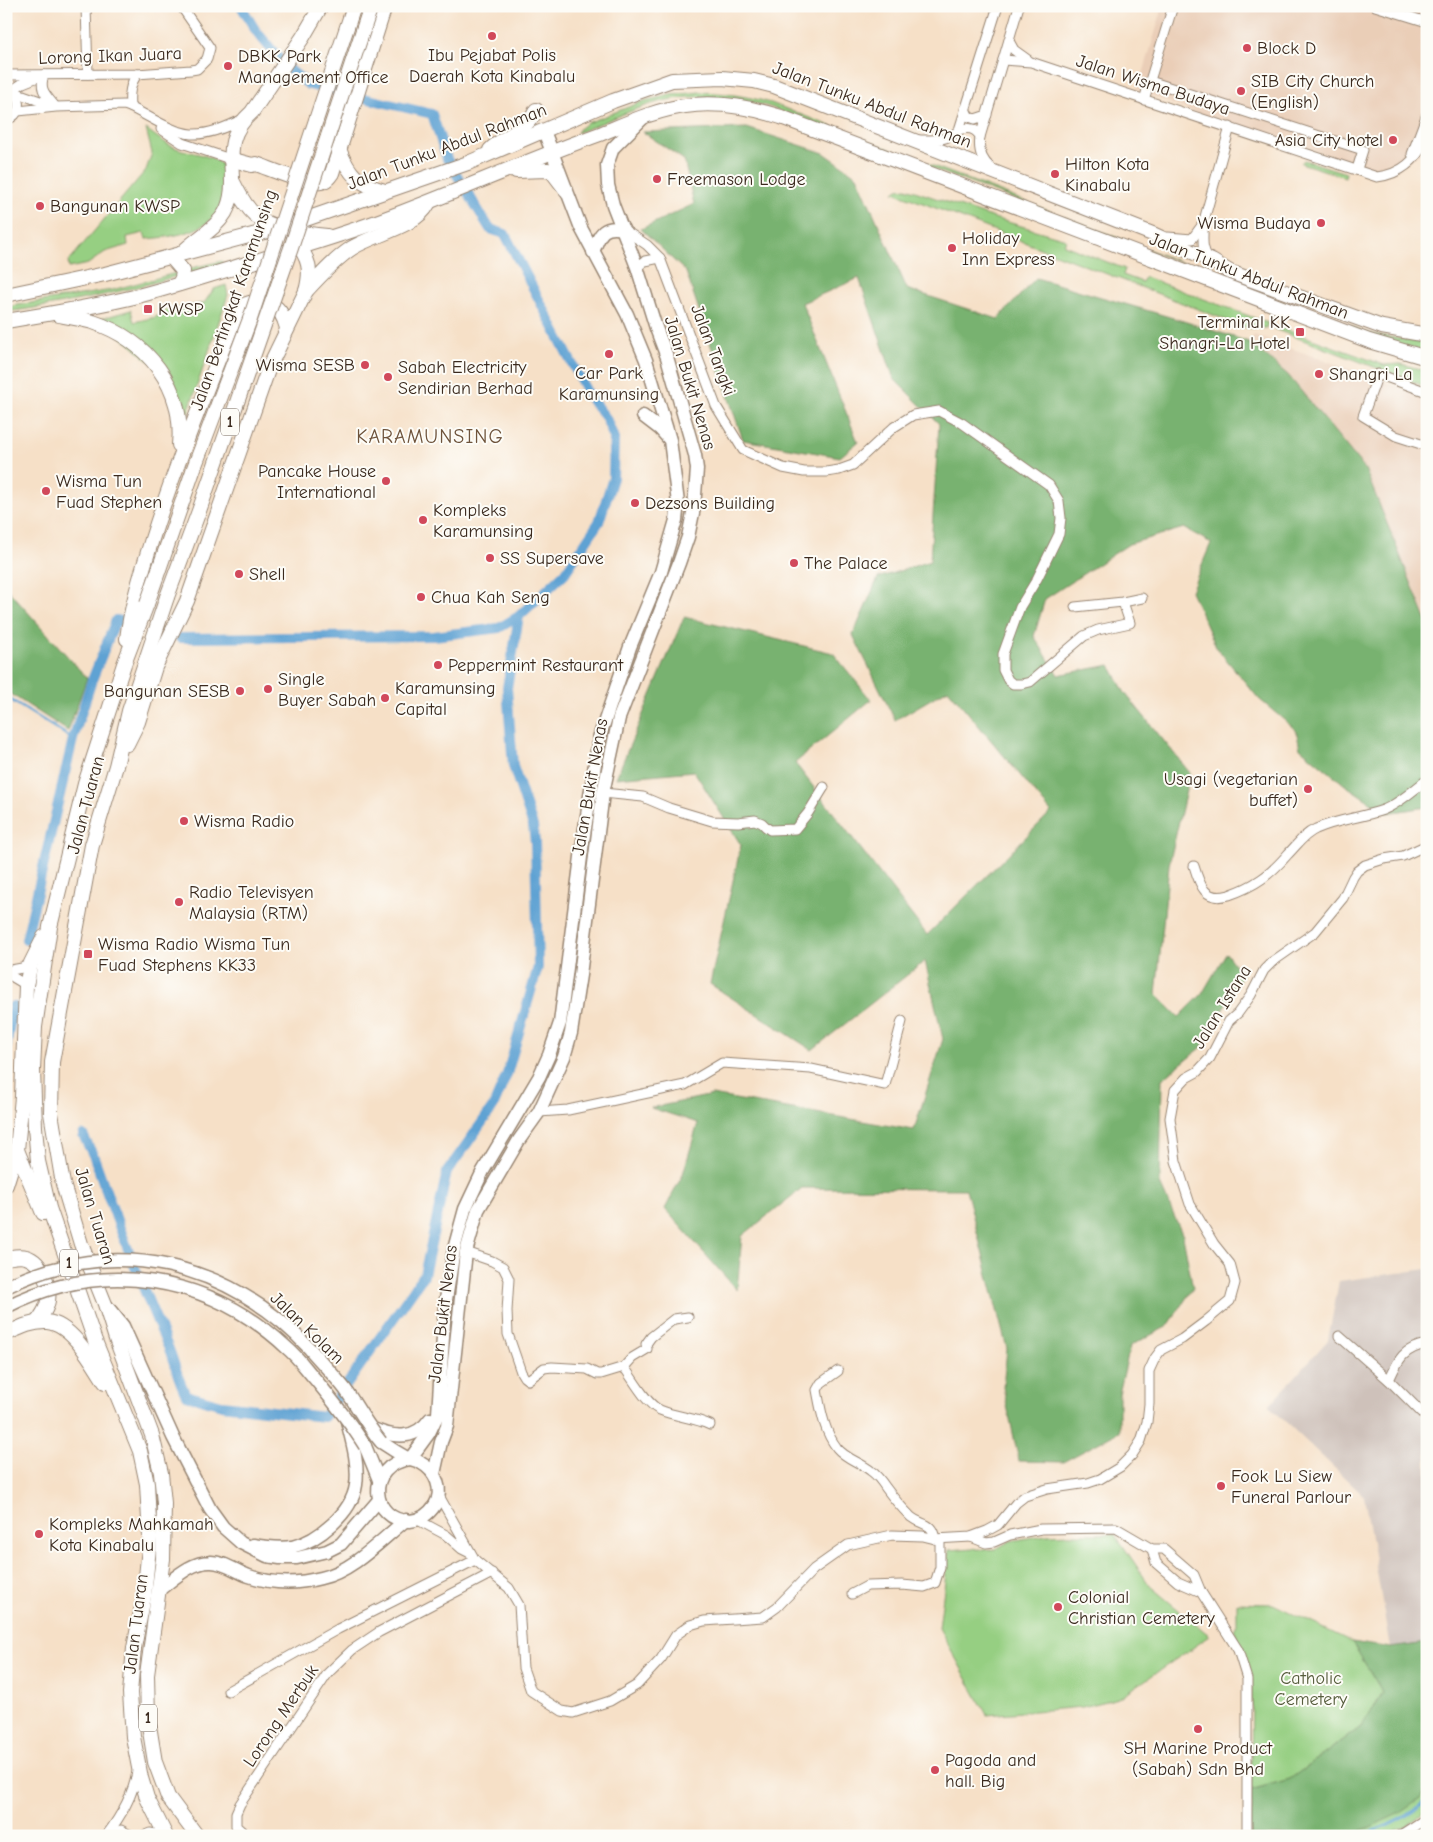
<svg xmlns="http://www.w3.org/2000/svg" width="1433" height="1842" viewBox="0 0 1433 1842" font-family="'Comic Neue',sans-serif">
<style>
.built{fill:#eaceb7}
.industrial{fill:#cec1ba}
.green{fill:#96cf82;stroke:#687c50}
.forest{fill:#78b270;stroke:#5a6e47}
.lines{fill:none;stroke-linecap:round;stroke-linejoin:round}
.stream{stroke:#5fa2d3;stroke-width:3}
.canal{stroke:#5fa2d3;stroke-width:10}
.street-casing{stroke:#988572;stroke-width:11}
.secondary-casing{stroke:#988572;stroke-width:15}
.primary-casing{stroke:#988572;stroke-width:16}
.street{stroke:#fff;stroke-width:9}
.secondary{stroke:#fff;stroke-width:12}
.primary{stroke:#fff;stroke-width:14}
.secondary-bridge-casing{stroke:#988572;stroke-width:15;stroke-linecap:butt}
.primary-bridge-casing{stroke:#988572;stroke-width:16;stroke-linecap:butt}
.secondary-bridge{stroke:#fff;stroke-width:12}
.primary-bridge{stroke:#fff;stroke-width:14}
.poi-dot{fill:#d1495b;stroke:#fdfcf7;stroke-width:2}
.labels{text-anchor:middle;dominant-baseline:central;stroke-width:4;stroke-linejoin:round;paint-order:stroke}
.shield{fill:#fdfcf7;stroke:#75695f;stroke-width:1}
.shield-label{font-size:16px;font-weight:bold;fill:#3b2a1e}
.poi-label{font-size:18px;fill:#3b2a1e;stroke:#fdfcf7;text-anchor:start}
.street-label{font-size:18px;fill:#3b2a1e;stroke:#fdfcf7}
.park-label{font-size:18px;fill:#565c3c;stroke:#fdfcf7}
.quarter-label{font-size:20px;letter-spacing:1px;fill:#6e533b;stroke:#fdfcf7}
</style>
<rect width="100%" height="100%" fill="#fdfcf7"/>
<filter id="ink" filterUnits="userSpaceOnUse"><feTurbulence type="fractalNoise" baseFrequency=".02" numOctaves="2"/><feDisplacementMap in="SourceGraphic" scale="10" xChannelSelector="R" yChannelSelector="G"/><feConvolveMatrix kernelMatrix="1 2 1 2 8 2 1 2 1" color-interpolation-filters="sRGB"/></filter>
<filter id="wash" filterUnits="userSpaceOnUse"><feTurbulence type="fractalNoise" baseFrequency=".0096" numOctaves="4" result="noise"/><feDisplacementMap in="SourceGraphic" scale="20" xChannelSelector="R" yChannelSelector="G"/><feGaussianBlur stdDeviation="1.12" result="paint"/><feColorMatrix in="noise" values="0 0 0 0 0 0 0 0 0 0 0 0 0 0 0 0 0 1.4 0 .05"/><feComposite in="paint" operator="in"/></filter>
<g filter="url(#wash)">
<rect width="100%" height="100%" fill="#f6e0c7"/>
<g class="built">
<polygon points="1163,6 1427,6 1427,156 1420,154 1391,171 1376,170 1179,107 1136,89 1139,82 1141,81"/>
<polygon points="1254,335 1427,397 1427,622 1365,469 1288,375 1249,342"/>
</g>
<polygon class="industrial" points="1427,1269 1427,1643 1390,1648 1364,1496 1269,1406 1328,1340 1339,1281"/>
<g class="green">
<path d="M700,92C725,93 747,96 771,103L1224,279L770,107C730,95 685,92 645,106C622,114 599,124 577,133L580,128L587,123L644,101L671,95Z"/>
<path d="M146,129C156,136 165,144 176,148C190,153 209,154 221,164C239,222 193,236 146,239L144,233L127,237L128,245L105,252L88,264L69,268L68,262L146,170L152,153Z"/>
<polygon points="1304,160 1346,173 1345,177 1301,163"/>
<polygon points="906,188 997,219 1066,239 1064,245 1125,269 1123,275 1142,282 1145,277 1268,323 1266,328 1247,328 894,192 898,189"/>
<polygon points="222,261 223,264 187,274 187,269"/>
<path d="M176,273L177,276C119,293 66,304 6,312V307L112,290Z"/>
<polygon points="1232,282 1368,333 1427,344 1427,354 1366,336"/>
<polygon points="226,285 228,295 185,421 168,377 100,319 131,310 134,322 156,317 166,310 204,303 214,289"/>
<polygon points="1276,326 1384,365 1401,364 1427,371 1427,387 1274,329"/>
<polygon points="1071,1534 1115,1534 1150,1586 1210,1636 1119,1698 1082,1707 987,1715 939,1628 949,1550 972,1548 983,1550 996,1549 1010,1541 1046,1535"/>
<polygon points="1237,1603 1273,1604 1352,1642 1383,1692 1361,1727 1290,1779 1251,1790 1252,1679 1234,1630 1237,1624"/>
<polygon points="1427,1788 1427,1810 1407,1826 1385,1836 1337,1836 1368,1828 1420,1799"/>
</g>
<g class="forest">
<polygon points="747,128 824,153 857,176 907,289 998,319 1036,278 1180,320 1249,342 1288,375 1365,469 1427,622 1427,807 1387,813 1345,785 1300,748 1296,730 1259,699 1216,647 1191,591 1211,543 1184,528 1129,544 1045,599 1034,636 1058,675 1110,665 1125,693 1190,773 1169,865 1156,994 1179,1017 1202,994 1226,953 1242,975 1201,1048 1162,1079 1160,1184 1183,1236 1193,1288 1168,1326 1130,1346 1119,1394 1119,1432 1063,1462 1019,1461 1003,1387 1007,1349 966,1189 802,1188 742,1236 737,1290 665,1209 683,1174 698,1123 651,1108 712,1095 914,1130 943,1039 925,961 812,1050 710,984 741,845 694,771 616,778 684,617 833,653 871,700 795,763 927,935 1051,812 948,689 895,720 853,635 878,578 930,561 939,424 894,379 859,278 802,303 858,442 840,457 743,440 686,272 641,229 694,204 684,160 643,132"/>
<polygon points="6,588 87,678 68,731 6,691"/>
<polygon points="1352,1642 1390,1648 1427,1643 1427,1787 1420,1799 1400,1813 1368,1828 1337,1836 1250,1836 1251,1790 1290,1779 1361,1727 1383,1693"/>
</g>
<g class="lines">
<g class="stream">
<polyline points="6,697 73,739"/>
<path d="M1357,1836C1383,1829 1408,1819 1427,1799"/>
</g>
<g class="canal">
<polyline points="180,638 434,636 499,628 519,616 565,573 599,522 613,478 614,438 606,418 590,398 505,234 490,229 447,159 432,114 309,85 286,67 256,31 241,6"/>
<polyline points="26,940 73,739 92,680 116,620 121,621"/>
<polyline points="6,1048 13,1006"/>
<path d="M83,1135L94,1157C117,1222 141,1286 169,1349C175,1364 178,1380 186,1395L222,1405L324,1417L424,1275L447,1172L493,1107L507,1074L538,967L535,842L533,826L513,766L507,688L519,616"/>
</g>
</g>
</g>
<g filter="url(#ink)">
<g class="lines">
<g class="street-casing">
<g id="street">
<polyline points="86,6 88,74"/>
<polyline points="1375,6 1427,22"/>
<polyline points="1009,41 1014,50 1028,60"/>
<path d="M1003,60L1031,62L1377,177C1402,174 1417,160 1427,137"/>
<polyline points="6,75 137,74 191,70 197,69 207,59 210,48 181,6"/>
<path d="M44,75C39,89 45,94 54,105"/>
<polyline points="1150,81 1363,150 1357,169"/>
<polyline points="6,89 54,106"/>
<polyline points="11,91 23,83 38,77"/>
<polyline points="1144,100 1173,6"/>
<path d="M130,107C129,94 130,84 137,74"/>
<polyline points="965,109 969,117 975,119 987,115"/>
<path d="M18,111L56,107L124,105L130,107C179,132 188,147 243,119"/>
<path d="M6,120C21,115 22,102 12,91"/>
<polyline points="161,129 182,143 230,159"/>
<path d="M959,130C968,127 976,128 980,137"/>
<path d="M920,140C935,140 947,141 959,130L998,6"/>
<polyline points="1412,154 1427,114"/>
<path d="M991,168C981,160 978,150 980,137L1019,6"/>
<polyline points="623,229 647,245 660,258 716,406 743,450 783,468 804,472 826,472 839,470 853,465 894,427 913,415 939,411 962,423 1049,485 1059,501 1061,518 1059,534 1037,579 1020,607 1003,654 1003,670 1008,680 1013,684 1022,684 1030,682 1084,636 1098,630 1130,623 1123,602 1075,607"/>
<polyline points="1168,237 1192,239 1203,224"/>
<path d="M1209,259C1200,247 1204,238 1203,224L1230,127"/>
<polyline points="637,267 645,261 660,258"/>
<polyline points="1427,392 1378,374 1363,416 1396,436 1427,446"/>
<polyline points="1123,602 1142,598"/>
<polyline points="603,793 643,797 669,808 712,821 738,822 755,820 762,823 766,827 770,830 795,829 808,813 824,787"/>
<path d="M1194,866C1200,886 1205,902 1229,895C1255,886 1270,875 1288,854C1297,845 1304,834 1316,829C1337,819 1361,818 1383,810C1399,804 1413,790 1427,780"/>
<polyline points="6,971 22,968 31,963"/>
<polyline points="6,973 26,985"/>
<polyline points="539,1112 568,1110 685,1085 722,1063 811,1069 885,1085 902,1021"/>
<polyline points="466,1252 492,1261 503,1267 509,1279 507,1311 508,1334 521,1372 524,1377 528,1380 544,1368 552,1367 587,1369 597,1374 601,1374 624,1367 632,1358 647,1349 646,1344 651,1337 674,1319 688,1317"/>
<polyline points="1339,1336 1389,1380 1427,1418"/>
<path d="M624,1367C633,1379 647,1405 660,1410C676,1417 694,1417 710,1425"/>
<path d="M838,1371L821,1383L817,1390C821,1411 824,1431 837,1448C846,1459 860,1462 871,1471C877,1475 882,1482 886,1488C894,1499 902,1508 911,1517C922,1526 932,1521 935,1539"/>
<path d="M1389,1380C1398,1360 1403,1348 1427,1344"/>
<polyline points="438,1494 475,1560 509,1588 519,1605 523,1668 531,1691 562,1711 573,1713 610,1701 637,1685 661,1659 676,1635 690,1625 704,1621 763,1617 777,1607 814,1569 848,1545 892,1535 923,1536 935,1539 971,1537 987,1531 998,1525 1016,1503 1025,1496 1047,1489 1088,1483 1100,1479 1120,1467 1132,1455 1141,1441 1147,1422 1149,1404 1149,1371 1155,1358 1161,1350 1182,1339 1206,1321 1230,1301 1235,1283 1230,1264 1214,1244 1190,1204 1176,1161 1170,1118 1175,1090 1186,1078 1197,1072 1210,1058 1229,1021 1238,1013 1251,995 1264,970 1272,962 1315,932 1343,898 1353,877 1357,871 1365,865 1384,859 1403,856 1427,845"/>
<polyline points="416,1519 446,1535 462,1549 470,1553"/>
<polyline points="971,1537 986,1543 994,1542 1010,1535 1041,1529 1116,1528 1152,1549 1164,1549 1194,1575 1201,1592 1238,1650 1247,1679 1247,1836"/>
<polyline points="1152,1549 1156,1563 1178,1582 1201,1592"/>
<polyline points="852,1594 867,1586 902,1585 924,1587 935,1583 940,1567 940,1539"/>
<polyline points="228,1691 338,1629 475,1560"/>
<path d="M106,1836C121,1816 133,1796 137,1772"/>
<polyline points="111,1836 115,1832 121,1830 132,1836"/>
<polyline points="143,1836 150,1833 166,1836"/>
<polyline points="247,1836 236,1826 236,1813 240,1804 328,1673 352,1650 379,1632 492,1573"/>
<polyline points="1399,1836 1427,1818"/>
</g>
</g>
<g class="secondary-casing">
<g id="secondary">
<path d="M593,252C600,234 602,225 623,229"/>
<polyline points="643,416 660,429 668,438"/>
<polyline points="106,1305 123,1326 173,1437 210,1509 223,1527 241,1543 267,1556 280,1558 297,1558 327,1551 341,1544 379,1500"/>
<path d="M371,1428C393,1438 415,1441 430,1419"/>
<path d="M381,1442C390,1448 398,1453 407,1458C412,1460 417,1460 421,1463C436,1471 444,1490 435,1505C429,1514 420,1520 410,1521C371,1522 364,1465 410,1459"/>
<polyline points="365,1446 379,1480"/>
<polyline points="410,1459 429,1433 438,1414 445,1306 454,1249 465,1209 483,1171 539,1077 549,1055 560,1023 583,841 599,738 630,647 661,572 676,520 678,503 670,440 646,360 627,314 581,228 544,131"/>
<polyline points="434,1474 441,1442 447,1426 466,1252 478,1210 519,1140 539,1112 564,1057 571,1033 580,975 603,793 619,718 679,563 688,537 694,508 697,469 695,455 667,357 656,328 637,267 613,205 608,185 607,165 613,148 644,117"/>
<path d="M253,1545C265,1547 280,1549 292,1547C318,1541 352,1513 356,1485C359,1464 352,1441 347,1421"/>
<path d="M160,1589C175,1578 191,1562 210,1562C223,1561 237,1572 249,1576C272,1584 298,1584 321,1578C353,1571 381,1540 406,1520"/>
</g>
</g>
<g class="primary-casing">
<g id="primary">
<polyline points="316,120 354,6"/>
<path d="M339,149C349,175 358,184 385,191"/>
<path d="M490,150C504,135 528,130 536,110"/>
<path d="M230,159L252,165L256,164C269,168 312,188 324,181C327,180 330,176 332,173L385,6"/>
<polyline points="516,171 548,170 553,173 566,190"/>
<path d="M233,182C240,196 249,214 265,222C282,230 308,234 327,236"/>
<path d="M182,253C195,239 215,230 225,213C244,178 214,145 252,112L303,37L321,6"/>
<polyline points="171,257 183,271 182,278 179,284"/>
<path d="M306,291C320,276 335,259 352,248C374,234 416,227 428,204"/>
<polyline points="6,295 105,274 283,227 468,163 613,101 672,80 722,78 754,81 774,86 1155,235 1212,261 1230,272 1382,327 1427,335"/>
<path d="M59,315C70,317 82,319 93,322C147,340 185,387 179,445"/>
<path d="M6,321C49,314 92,307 134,297C177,286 218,272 260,260C302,246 346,234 387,218C459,191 528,160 600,134C625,124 658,109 685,106C718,101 750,107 781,117L1369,341L1427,358"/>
<polyline points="167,597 129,711 116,766 92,845 52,1062 51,1113 63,1184 81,1244 105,1304 116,1339 152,1435 161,1473 164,1503 163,1559 147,1675 148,1719 155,1762 168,1797 197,1836"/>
<polyline points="147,604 124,664 85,784 50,927 35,1027 33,1070 35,1127 38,1161 49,1208 95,1341 140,1451 147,1484 150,1538 144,1596 134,1648 130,1693 133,1737 141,1778 147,1798 166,1836"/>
<path d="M127,639C131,605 142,572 152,539C177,460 209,384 239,307C263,296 280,301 287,328"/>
<path d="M127,744L138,722L155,667L187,601L269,367L306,291C312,269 309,258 295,241"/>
<polyline points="17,1150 43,1213"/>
<polyline points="6,1185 17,1150 22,1097 26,985 31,963 44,937"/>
<path d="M6,1258C12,1257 20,1255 26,1257C43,1262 52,1289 47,1305C45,1311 41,1317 37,1322"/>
<path d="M6,1334C19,1328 33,1321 47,1322C72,1324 93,1363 105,1382"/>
</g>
</g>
<use href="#street" class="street"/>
<use href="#secondary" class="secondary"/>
<use href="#primary" class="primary"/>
<g class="secondary-bridge-casing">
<g id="secondary-bridge">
<path d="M6,1287C113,1234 230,1262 310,1349C321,1362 334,1375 345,1389C357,1406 367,1425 381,1442"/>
<path d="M6,1307C102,1258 209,1275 287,1348C298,1357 306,1369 315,1379C333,1401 350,1422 365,1446"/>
</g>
</g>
<g class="primary-bridge-casing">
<g id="primary-bridge">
<polyline points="167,597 199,511 291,248 371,6"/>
<polyline points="147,604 194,468 250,319 316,120"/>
</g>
</g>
<use href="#secondary-bridge" class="secondary-bridge"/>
<use href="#primary-bridge" class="primary-bridge"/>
</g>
</g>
<g class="poi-dot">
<circle cx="492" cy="36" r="5"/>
<circle cx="1247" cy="48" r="5"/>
<circle cx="228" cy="66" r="5"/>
<circle cx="1241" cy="91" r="5"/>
<circle cx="1393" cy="140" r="5"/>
<circle cx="1055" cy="174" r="5"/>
<circle cx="657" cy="179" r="5"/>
<circle cx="40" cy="206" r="5"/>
<circle cx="1321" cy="223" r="5"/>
<circle cx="952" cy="248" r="5"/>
<rect x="143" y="304" width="10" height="10" rx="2.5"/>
<rect x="1295" y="327" width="10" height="10" rx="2.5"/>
<circle cx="609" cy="354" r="5"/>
<circle cx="365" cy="365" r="5"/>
<circle cx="1319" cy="374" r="5"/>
<circle cx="388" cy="377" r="5"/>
<circle cx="386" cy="481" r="5"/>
<circle cx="46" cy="491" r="5"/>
<circle cx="635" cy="503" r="5"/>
<circle cx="423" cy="520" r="5"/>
<circle cx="490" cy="558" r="5"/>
<circle cx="794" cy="563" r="5"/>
<circle cx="239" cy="574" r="5"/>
<circle cx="421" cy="597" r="5"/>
<circle cx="438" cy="665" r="5"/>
<circle cx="268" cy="689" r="5"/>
<circle cx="240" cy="691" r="5"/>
<circle cx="385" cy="698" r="5"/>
<circle cx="1308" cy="789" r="5"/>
<circle cx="184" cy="821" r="5"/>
<circle cx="179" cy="902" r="5"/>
<rect x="83" y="949" width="10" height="10" rx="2.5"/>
<circle cx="1221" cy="1486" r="5"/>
<circle cx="39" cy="1534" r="5"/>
<circle cx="1058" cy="1607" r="5"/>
<circle cx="1198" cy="1729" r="5"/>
<circle cx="935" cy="1770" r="5"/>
</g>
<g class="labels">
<g class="shield">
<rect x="221" y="408.5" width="18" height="27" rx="4"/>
<rect x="60" y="1249.5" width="18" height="27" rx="4"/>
<rect x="139" y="1704.5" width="18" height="27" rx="4"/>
</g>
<g class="shield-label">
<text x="230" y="422">1</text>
<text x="69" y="1263">1</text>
<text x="148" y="1718">1</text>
</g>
<g class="poi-label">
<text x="1257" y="48">Block D</text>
<text x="492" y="55" text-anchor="middle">Ibu Pejabat Polis<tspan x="492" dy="21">Daerah Kota Kinabalu</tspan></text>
<text x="238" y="56">DBKK Park<tspan x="238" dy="21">Management Office</tspan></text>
<text x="1251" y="81">SIB City Church<tspan x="1251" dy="21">(English)</tspan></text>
<text x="1383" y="140" text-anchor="end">Asia City hotel</text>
<text x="1065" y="164">Hilton Kota<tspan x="1065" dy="21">Kinabalu</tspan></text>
<text x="667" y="179">Freemason Lodge</text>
<text x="50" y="206">Bangunan KWSP</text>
<text x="1311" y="223" text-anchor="end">Wisma Budaya</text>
<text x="962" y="238">Holiday<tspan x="962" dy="21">Inn Express</tspan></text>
<text x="158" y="309">KWSP</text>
<text x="1290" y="322" text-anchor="end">Terminal KK<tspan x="1290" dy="21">Shangri-La Hotel</tspan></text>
<text x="355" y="365" text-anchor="end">Wisma SESB</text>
<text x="398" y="367">Sabah Electricity<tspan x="398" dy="21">Sendirian Berhad</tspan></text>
<text x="609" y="373" text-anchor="middle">Car Park<tspan x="609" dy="21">Karamunsing</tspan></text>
<text x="1329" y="374">Shangri La</text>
<text x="376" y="471" text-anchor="end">Pancake House<tspan x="376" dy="21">International</tspan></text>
<text x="56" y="481">Wisma Tun<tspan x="56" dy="21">Fuad Stephen</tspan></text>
<text x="645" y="503">Dezsons Building</text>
<text x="433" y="510">Kompleks<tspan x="433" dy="21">Karamunsing</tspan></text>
<text x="500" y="558">SS Supersave</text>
<text x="804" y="563">The Palace</text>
<text x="249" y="574">Shell</text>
<text x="431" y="597">Chua Kah Seng</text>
<text x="448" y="665">Peppermint Restaurant</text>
<text x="278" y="679">Single<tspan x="278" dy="21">Buyer Sabah</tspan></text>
<text x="395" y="688">Karamunsing<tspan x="395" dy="21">Capital</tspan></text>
<text x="230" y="691" text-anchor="end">Bangunan SESB</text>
<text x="1298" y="779" text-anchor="end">Usagi (vegetarian<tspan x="1298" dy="21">buffet)</tspan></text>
<text x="194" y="821">Wisma Radio</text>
<text x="189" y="892">Radio Televisyen<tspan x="189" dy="21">Malaysia (RTM)</tspan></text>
<text x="98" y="944">Wisma Radio Wisma Tun<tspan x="98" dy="21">Fuad Stephens KK33</tspan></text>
<text x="1231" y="1476">Fook Lu Siew<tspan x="1231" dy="21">Funeral Parlour</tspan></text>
<text x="49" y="1524">Kompleks Mahkamah<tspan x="49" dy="21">Kota Kinabalu</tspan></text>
<text x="1068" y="1597">Colonial<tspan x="1068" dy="21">Christian Cemetery</tspan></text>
<text x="1198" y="1748" text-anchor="middle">SH Marine Product<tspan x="1198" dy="21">(Sabah) Sdn Bhd</tspan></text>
<text x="945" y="1760">Pagoda and<tspan x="945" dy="21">hall. Big</tspan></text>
</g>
<g class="street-label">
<text transform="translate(110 56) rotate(-2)">Lorong Ikan Juara</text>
<text transform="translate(1153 85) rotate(18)">Jalan Wisma Budaya</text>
<text transform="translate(872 105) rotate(21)">Jalan Tunku Abdul Rahman</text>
<text transform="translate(447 147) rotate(-21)">Jalan Tunku Abdul Rahman</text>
<text transform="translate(1249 276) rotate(21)">Jalan Tunku Abdul Rahman</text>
<text transform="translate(234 300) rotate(-71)">Jalan Bertingkat Karamunsing</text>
<text transform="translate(713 350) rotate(69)">Jalan Tangki</text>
<text transform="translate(690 383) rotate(73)">Jalan Bukit Nenas</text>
<text transform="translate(590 787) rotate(-80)">Jalan Bukit Nenas</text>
<text transform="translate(86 805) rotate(-75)">Jalan Tuaran</text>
<text transform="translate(1222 1007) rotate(-58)">Jalan Istana</text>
<text transform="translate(95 1216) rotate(73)">Jalan Tuaran</text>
<text transform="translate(443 1314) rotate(-83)">Jalan Bukit Nenas</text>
<text transform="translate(307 1328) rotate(44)">Jalan Kolam</text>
<text transform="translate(136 1624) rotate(-83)">Jalan Tuaran</text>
<text transform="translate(281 1716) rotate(-56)">Lorong Merbuk</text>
</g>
<g class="park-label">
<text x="1311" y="1678">Catholic<tspan x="1311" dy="21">Cemetery</tspan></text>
</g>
<g class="quarter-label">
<text x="430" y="436">KARAMUNSING</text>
</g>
</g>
<rect width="1433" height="1842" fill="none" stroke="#fdfcf7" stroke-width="25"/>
</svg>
